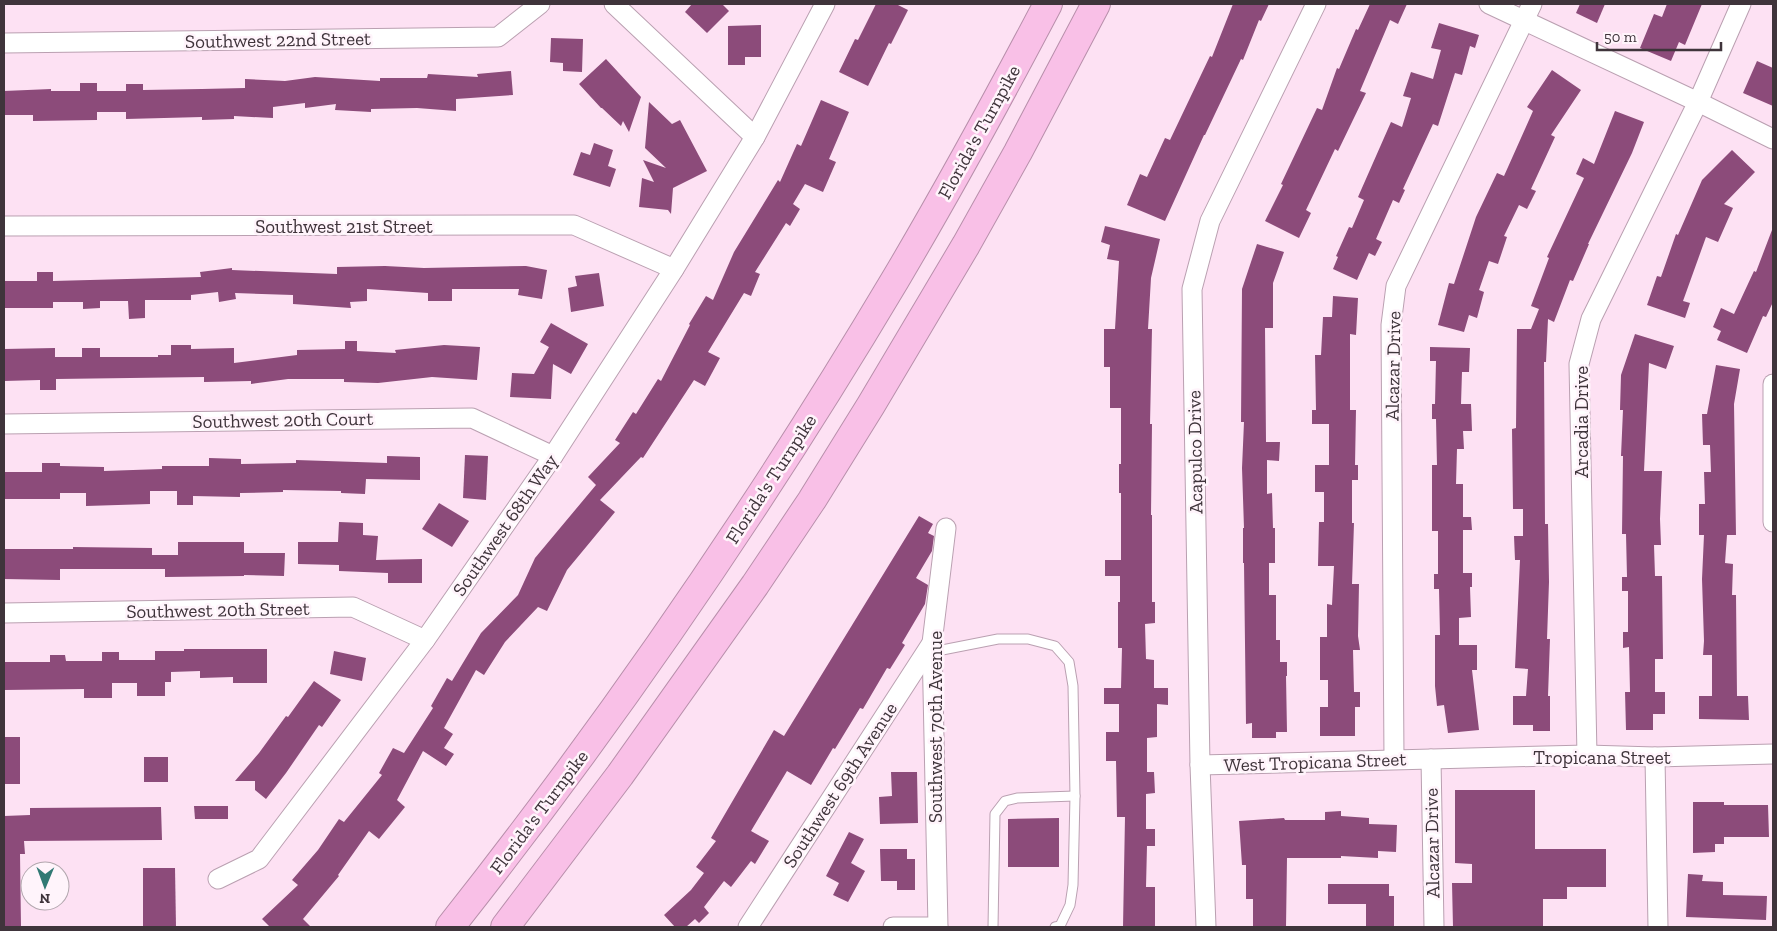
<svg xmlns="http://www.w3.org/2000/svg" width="1777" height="931" viewBox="0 0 1777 931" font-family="'Zilla Slab',serif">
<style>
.building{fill:#8c4b7a}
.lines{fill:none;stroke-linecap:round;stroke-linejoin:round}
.lane-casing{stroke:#baa0b1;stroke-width:11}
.street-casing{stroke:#baa0b1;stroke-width:21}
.highway-casing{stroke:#b88fab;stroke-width:30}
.lane{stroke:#fff;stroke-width:9}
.street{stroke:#fff;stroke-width:19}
.highway{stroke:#f9c0e7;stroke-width:28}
.labels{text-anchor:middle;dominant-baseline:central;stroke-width:5;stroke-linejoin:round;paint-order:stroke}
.street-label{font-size:19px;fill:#3f343b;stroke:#fff4fb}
</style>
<rect width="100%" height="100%" fill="#fde1f3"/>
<g class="building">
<polygon points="692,4 722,4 729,11 707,33 685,12"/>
<polygon points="876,4 896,4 908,10 891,44 889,43 868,86 839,72 855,39 858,40"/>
<polygon points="1233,4 1269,4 1261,21 1259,20 1243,60 1241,59 1205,135 1204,135 1165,221 1127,205 1140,174 1147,177 1165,138 1170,140 1210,56 1212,57"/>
<polygon points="1370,4 1407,4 1398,24 1390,20 1360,91 1366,93 1338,151 1335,149 1306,210 1311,213 1299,238 1265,221 1283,185 1281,184 1317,108 1322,110 1337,68 1339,69 1356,29 1358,30"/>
<polygon points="1580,4 1605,4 1597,23 1576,13"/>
<polygon points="1667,4 1702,4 1685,45 1679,42 1671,61 1640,48 1654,14 1662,17"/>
<polygon points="1439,23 1479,35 1475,48 1470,46 1462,75 1455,73 1438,126 1433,124 1403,189 1405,190 1399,203 1393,200 1376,239 1382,242 1375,256 1369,253 1357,280 1333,269 1338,257 1336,256 1349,227 1352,228 1364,200 1358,197 1391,122 1402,127 1411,98 1403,96 1411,72 1433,79 1441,50 1431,48"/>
<polygon points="761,25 761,57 745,57 745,65 728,65 728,26"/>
<polygon points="551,38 583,39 582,72 563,71 563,63 550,62"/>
<polygon points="606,59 641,97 629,132 623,121 621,126 602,108 601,108 579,84"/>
<polygon points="1757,61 1773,68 1773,106 1743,93"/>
<polygon points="1552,70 1581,90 1551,135 1555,137 1531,189 1536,191 1527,209 1519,205 1504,236 1507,237 1498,264 1489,261 1479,290 1484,292 1477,318 1469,315 1464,332 1438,325 1449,283 1454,284 1476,217 1497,173 1504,176 1533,111 1527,107"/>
<polygon points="511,71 513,95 456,99 456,111 417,108 371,109 371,112 335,110 336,104 305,108 305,103 273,107 273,118 234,116 234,119 202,120 202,117 126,119 126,112 97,112 97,120 33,121 33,115 4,115 4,91 51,89 51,91 80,91 80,83 97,83 97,91 126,91 126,84 143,84 143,90 202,89 245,88 245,79 285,81 315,77 380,81 380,78 427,78 428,74 478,77 477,74"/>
<polygon points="821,100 849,112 829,159 836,162 823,192 805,184 793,204 800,209 790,226 786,223 755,272 760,274 751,296 744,293 708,352 720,358 705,386 694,380 643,458 641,457 600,500 615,512 567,570 547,611 538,607 505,642 484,675 476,670 444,728 453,734 444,748 454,754 446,766 423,751 397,800 405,807 379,839 369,831 338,875 339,876 303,919 311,927 270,927 262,919 298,885 292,880 318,850 339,819 344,822 382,775 379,773 393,748 404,753 433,708 431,706 447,678 452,681 481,633 518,595 535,558 596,485 588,477 620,443 615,440 633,412 636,414 658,379 661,381 690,325 689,324 706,296 713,300 734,252 778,180 780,182 797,144 801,146"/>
<polygon points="649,102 672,124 680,120 707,171 673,188 671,214 668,210 639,207 642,178 654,182 643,160 666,168 645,148"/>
<polygon points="1615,111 1644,122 1632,153 1588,244 1589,244 1573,281 1570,280 1554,322 1548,319 1546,362 1544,362 1545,524 1548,524 1549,582 1547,639 1550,639 1548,696 1550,696 1550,731 1533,731 1533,725 1513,725 1513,696 1526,696 1528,669 1515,668 1520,560 1515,560 1514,536 1523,536 1523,509 1513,509 1512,429 1516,428 1517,329 1531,329 1539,309 1531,306 1549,258 1547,257 1584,178 1576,174 1583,158 1594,164"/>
<polygon points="594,143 613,150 608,166 616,169 610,187 573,175 581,152 590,155"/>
<polygon points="1732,150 1755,172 1724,204 1733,208 1718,242 1706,237 1683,301 1690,303 1685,318 1647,305 1657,276 1661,277 1676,234 1678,235 1702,180"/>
<polygon points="1105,226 1160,239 1151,278 1148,329 1152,329 1150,424 1152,424 1151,515 1152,515 1152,602 1155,602 1155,623 1145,624 1146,659 1154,660 1154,688 1168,688 1168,705 1157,704 1157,737 1147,738 1147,772 1154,772 1155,793 1146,794 1146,829 1155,829 1155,846 1147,846 1146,887 1155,887 1155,927 1123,927 1125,817 1117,817 1116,761 1106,761 1106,732 1119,732 1119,704 1104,704 1104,688 1121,688 1122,648 1118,648 1118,602 1120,602 1120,576 1105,576 1105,560 1121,560 1121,493 1119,493 1119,464 1121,464 1121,408 1110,408 1110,367 1104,367 1104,329 1115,329 1119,261 1107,259 1110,245 1101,242"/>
<polygon points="1772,230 1773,230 1773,302 1766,317 1763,316 1747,353 1717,340 1721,331 1713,327 1721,308 1734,314 1754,271 1756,272"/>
<polygon points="1257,244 1284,252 1273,283 1273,328 1265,328 1266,442 1280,442 1279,461 1267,460 1267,494 1272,493 1273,528 1275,528 1275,563 1269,563 1269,595 1276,595 1276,640 1280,640 1280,662 1287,662 1287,676 1286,676 1287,732 1276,732 1276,738 1252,738 1252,723 1246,724 1244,563 1243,563 1243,528 1244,528 1242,468 1244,422 1241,422 1242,289"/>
<polygon points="385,266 424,268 526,266 547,270 542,299 518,295 519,289 452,289 452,301 428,301 428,293 367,289 367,301 350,302 351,308 293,304 293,295 235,293 236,299 219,302 218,292 191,295 191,300 145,300 145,318 129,319 128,301 100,301 100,308 83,309 83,302 53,302 53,308 4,308 4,281 37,281 37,272 53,272 53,281 201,277 200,272 232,268 232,270 337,274 337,267"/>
<polygon points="599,273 604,306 571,312 568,288 577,286 575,276"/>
<polygon points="1333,296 1358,298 1356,335 1350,334 1350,410 1356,410 1355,465 1358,465 1358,480 1352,480 1352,523 1354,523 1352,584 1359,584 1358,636 1360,650 1353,650 1354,692 1360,692 1360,707 1355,707 1355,736 1320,736 1320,707 1328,707 1328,680 1320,680 1320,637 1327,637 1327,604 1332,605 1334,566 1318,566 1319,522 1324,522 1324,492 1315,492 1315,465 1329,465 1329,424 1312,424 1312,410 1316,410 1315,355 1321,355 1323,317 1332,317"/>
<polygon points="551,323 588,344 571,374 553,364 551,399 510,397 512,373 534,374 549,347 540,342"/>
<polygon points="1635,334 1674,346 1666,369 1649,363 1644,471 1662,471 1660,519 1661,545 1654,545 1655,576 1662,576 1663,659 1655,659 1655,692 1665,692 1665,714 1653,714 1653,730 1626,730 1625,692 1630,692 1629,647 1623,648 1623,632 1628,632 1628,591 1622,591 1622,577 1627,577 1626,534 1622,534 1623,456 1621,456 1623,410 1620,410 1621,375"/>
<polygon points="345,341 357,341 357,351 396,353 395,350 444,345 480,347 477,380 432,377 378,383 344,382 344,379 288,379 251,384 251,381 204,382 204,377 56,379 56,390 40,390 40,380 4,381 4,349 55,348 55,357 82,357 82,348 100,348 100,357 158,357 158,355 171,355 171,345 191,345 191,349 234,348 234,363 297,355 297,350 345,349"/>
<polygon points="1430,347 1470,348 1469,372 1462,372 1461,404 1471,404 1472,431 1463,431 1464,449 1457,449 1456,484 1463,484 1463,517 1471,517 1472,530 1463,530 1463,573 1472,573 1472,587 1470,587 1471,617 1459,618 1459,645 1477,645 1477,670 1472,670 1479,730 1448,733 1444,705 1437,706 1435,686 1435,635 1440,635 1439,589 1434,589 1434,574 1438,574 1438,531 1432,531 1432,465 1437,465 1436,419 1432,419 1432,404 1435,404 1436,361 1430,361"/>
<polygon points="1716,365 1740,369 1734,404 1736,535 1727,535 1725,563 1733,564 1732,595 1736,595 1737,696 1748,696 1749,720 1699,719 1699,696 1712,696 1712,655 1703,655 1704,641 1702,579 1704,535 1699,535 1699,504 1705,504 1704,472 1711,472 1710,445 1703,445 1702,414 1707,414"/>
<polygon points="465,455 488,456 486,500 463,498"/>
<polygon points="387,456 420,457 420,480 366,479 365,494 341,493 341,491 283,490 283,492 240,493 240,497 193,496 193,505 177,505 177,491 150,491 150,504 86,506 86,493 60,493 60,499 4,499 4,472 42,472 42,463 60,463 60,466 104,467 104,471 162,469 162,466 209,466 209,458 241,459 241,464 296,463 296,460 387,463"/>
<polygon points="439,503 469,521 452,547 422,529"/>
<polygon points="919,516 933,524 928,533 934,536 932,551 916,578 928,585 925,604 902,643 905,645 890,669 887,668 863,709 860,708 835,749 833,748 811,785 787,771 751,831 769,841 755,864 751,861 731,887 724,881 704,907 709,913 699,923 695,919 686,927 675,927 664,915 691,890 704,873 696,867 716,841 711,838 774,730 784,736"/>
<polygon points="339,522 363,523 363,535 378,536 376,560 422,559 422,583 388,583 388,573 339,571 339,565 298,564 298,542 338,542"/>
<polygon points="178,542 244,542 244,553 285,553 284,576 244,575 244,576 165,577 165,569 60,569 60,580 4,579 4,549 73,549 73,547 152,548 152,555 178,555"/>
<polygon points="184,649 267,649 267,683 233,683 233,677 200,678 200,671 171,672 171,682 165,682 165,696 137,696 137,683 112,683 112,698 84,698 84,689 4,690 4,662 50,662 50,655 65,655 66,661 102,661 102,652 119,652 119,660 155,660 155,651 184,651"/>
<polygon points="334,651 366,658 362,681 330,674"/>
<polygon points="314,681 341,700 322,727 319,725 286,773 266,799 255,790 255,781 235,781 259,753 286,716 288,717"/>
<rect x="4" y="737" width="16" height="47"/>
<rect x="144" y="757" width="24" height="25"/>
<polygon points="891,772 917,772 918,823 880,824 879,797 892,796"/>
<polygon points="1455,790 1535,790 1535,849 1606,849 1606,887 1567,887 1567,899 1543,899 1543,927 1453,927 1452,883 1472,883 1472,864 1455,863"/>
<polygon points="1693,802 1724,802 1724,805 1768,805 1769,837 1724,837 1724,844 1715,844 1715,852 1693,853"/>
<polygon points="194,806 228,806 228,819 195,819"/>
<polygon points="161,807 162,840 24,841 25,854 20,854 21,927 4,927 4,816 30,815 30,808"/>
<polygon points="1341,811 1341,816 1369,818 1369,824 1397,825 1396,852 1378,851 1378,858 1341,856 1341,858 1287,858 1286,927 1253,927 1253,899 1246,899 1246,865 1242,865 1239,821 1284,818 1285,820 1325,820 1325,812"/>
<polygon points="1059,818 1059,867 1008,867 1008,819"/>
<polygon points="849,832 864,839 851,863 865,871 848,902 833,895 839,883 826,876"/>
<polygon points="880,849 907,849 907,859 915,859 915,890 897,890 897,881 881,881"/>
<polygon points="143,868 175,868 176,927 143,927"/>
<polygon points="1688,874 1703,875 1702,881 1723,882 1723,895 1767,896 1766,920 1686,917"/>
<polygon points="1328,884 1389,884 1389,896 1394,896 1394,927 1366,927 1366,904 1328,904"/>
</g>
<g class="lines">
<g class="lane-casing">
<g id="lane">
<polyline points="932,652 998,639 1028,639 1055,646 1069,662 1073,686 1075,796 1073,885 1070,905 1060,926 1055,927"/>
<polyline points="993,927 995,814 1005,801 1017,798 1075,796"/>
</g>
</g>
<g class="street-casing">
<g id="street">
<polyline points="614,4 755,137"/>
<polyline points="1489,4 1698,102 1773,139"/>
<polyline points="4,43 498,37 540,4"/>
<polyline points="4,226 574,225 674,269"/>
<polyline points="1773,384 1773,522"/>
<polyline points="4,424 472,418 553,456"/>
<polyline points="4,613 353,607 425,640"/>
<polyline points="1587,755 1579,364 1591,319 1698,102 1741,4"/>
<polyline points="1655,757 1658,927"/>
<polyline points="1394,759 1391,325 1396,286 1532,4"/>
<polyline points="1431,759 1434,927"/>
<polyline points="1200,765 1587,755 1655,757 1773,754"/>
<polyline points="218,879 259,859 425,640 553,456 674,269 755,137 825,4"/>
<polyline points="748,927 932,643"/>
<polyline points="893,927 938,927"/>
<polyline points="938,927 932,643 946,528"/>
<polyline points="1206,927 1200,765 1192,289 1210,221 1316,4"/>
</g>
</g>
<g class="highway-casing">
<g id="highway">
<path d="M450,927C613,721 761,505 895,280C949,189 999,97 1048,4"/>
<polyline points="505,927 620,775 755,585 812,500 871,405 966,245 1018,152 1096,4"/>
</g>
</g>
<use href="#lane" class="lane"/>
<use href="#street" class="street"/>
<use href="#highway" class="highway"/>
</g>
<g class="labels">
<g class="street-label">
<text transform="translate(278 40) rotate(-1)">Southwest 22nd Street</text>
<text transform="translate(979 132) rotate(-61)">Florida's Turnpike</text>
<text x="344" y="226">Southwest 21st Street</text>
<text transform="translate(1393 366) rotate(-89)">Alcazar Drive</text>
<text transform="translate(283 420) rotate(-1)">Southwest 20th Court</text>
<text transform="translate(1581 422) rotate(-90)">Arcadia Drive</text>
<text transform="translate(1195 452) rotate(-91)">Acapulco Drive</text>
<text transform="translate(771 479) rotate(-57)">Florida's Turnpike</text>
<text transform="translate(505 525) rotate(-55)">Southwest 68th Way</text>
<text transform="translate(218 610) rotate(-1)">Southwest 20th Street</text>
<text transform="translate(935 727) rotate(-90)">Southwest 70th Avenue</text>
<text x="1602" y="757">Tropicana Street</text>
<text transform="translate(1315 762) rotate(-2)">West Tropicana Street</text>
<text transform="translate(840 785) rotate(-57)">Southwest 69th Avenue</text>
<text transform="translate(539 812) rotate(-53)">Florida's Turnpike</text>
<text transform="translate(1432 843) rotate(-91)">Alcazar Drive</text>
</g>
</g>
<rect width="1777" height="931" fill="none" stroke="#3f343b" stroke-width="10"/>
<g transform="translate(45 886) rotate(181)"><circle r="24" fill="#fff4fb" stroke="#b2a7ae"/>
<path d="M0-4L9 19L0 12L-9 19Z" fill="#317974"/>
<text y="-8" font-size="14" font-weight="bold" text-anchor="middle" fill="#3f343b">N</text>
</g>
<path d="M1597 42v8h124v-8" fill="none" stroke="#3f343b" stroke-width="2.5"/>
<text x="1604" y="42" font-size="15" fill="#3f343b" stroke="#fff4fb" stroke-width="4" paint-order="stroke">50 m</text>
</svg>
